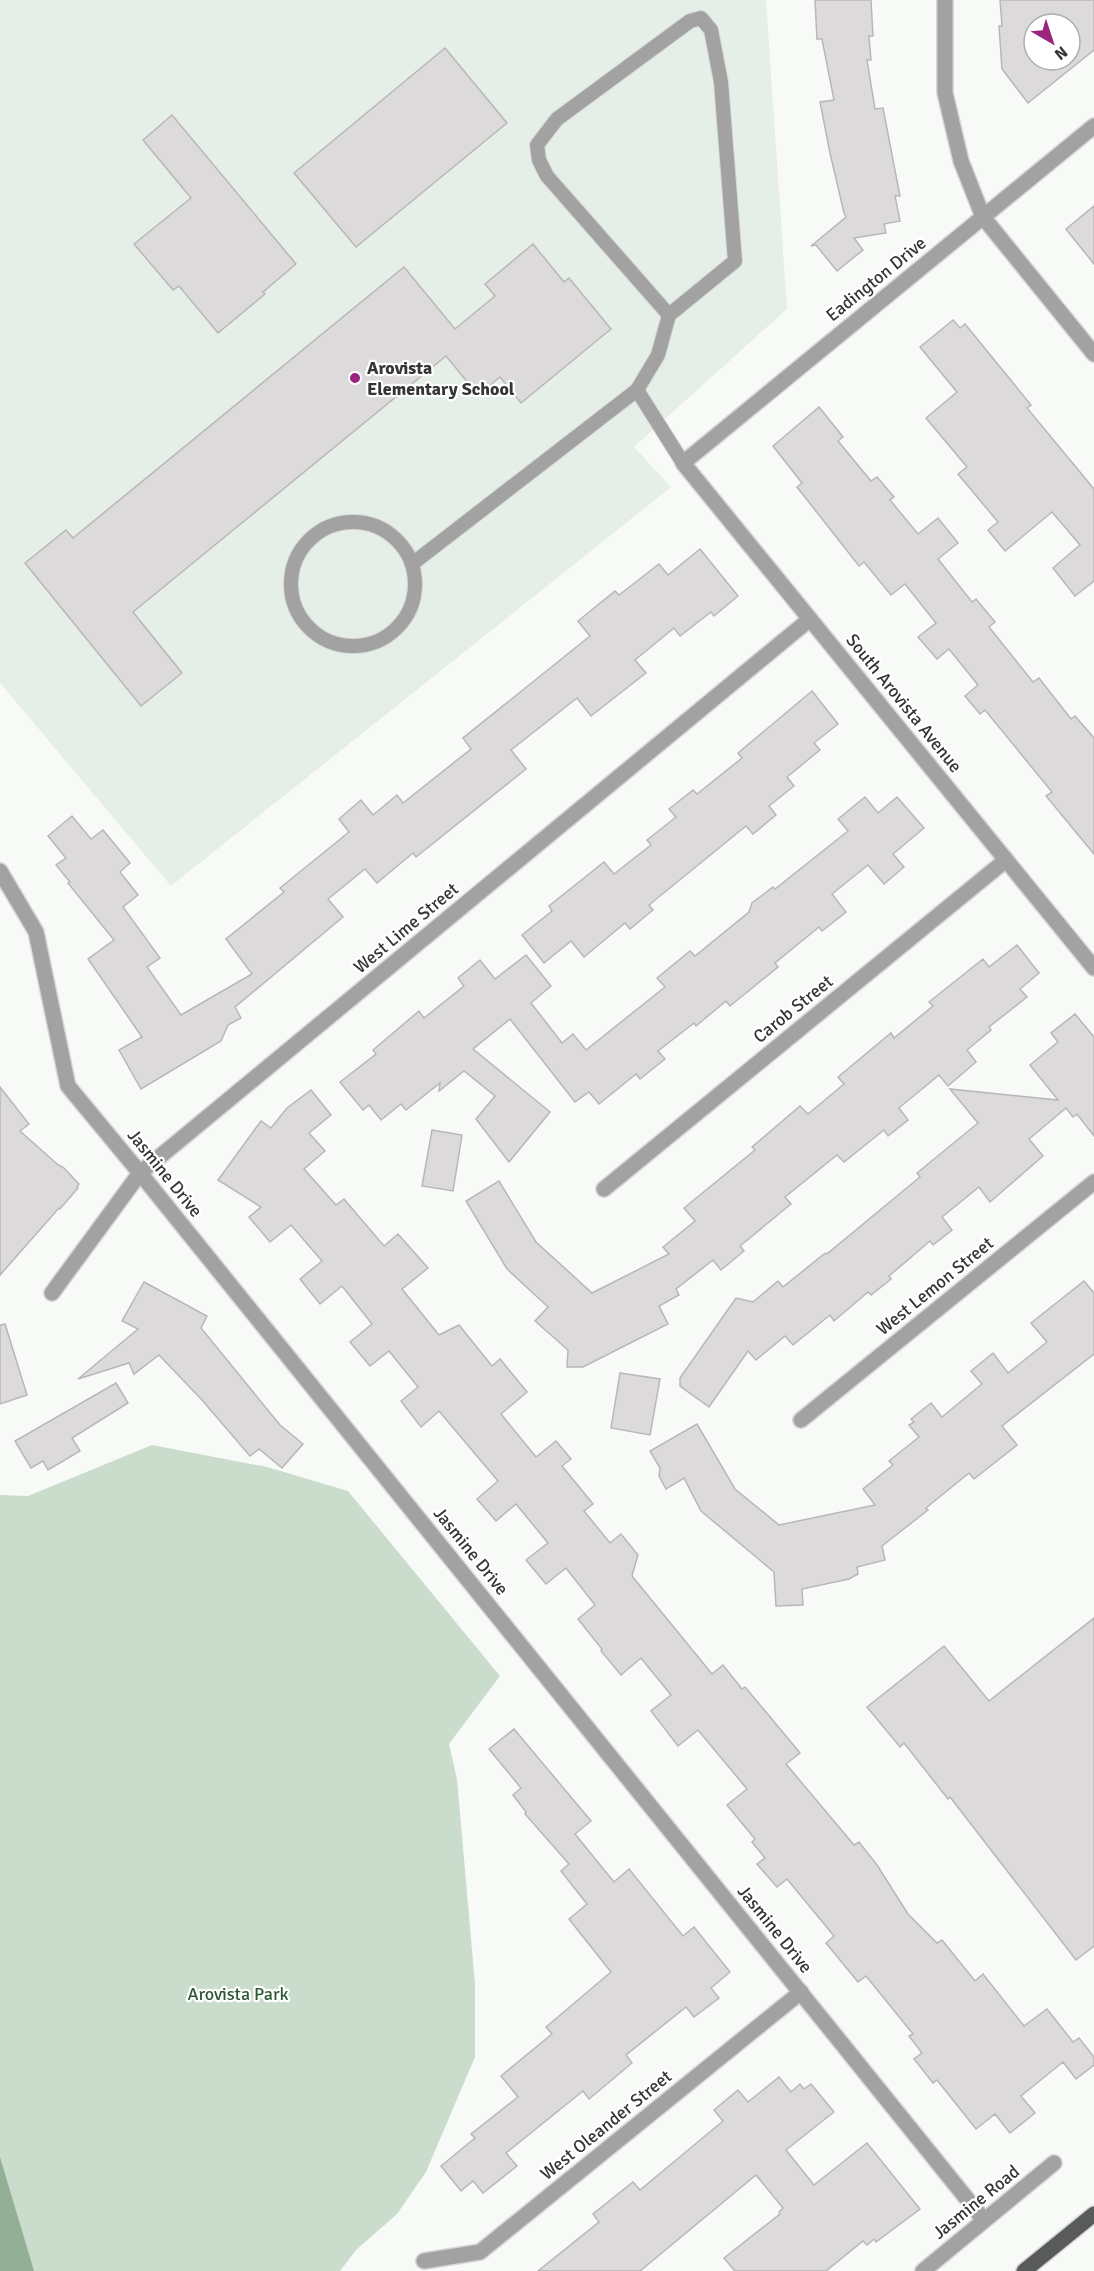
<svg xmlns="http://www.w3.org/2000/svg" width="1094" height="2271" viewBox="0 0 1094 2271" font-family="Signika,sans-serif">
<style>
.built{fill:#e6efe7}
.green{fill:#caddcc}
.water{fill:#93b097}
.building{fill:#dddadc;stroke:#b9b6b8;stroke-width:1.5;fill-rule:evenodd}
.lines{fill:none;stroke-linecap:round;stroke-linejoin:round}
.service-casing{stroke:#d5d7d5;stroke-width:16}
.minor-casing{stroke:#d5d7d5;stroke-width:18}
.primary-casing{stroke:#d5d7d5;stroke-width:18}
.service{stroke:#a1a2a1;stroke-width:14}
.minor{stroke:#a1a2a1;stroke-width:15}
.primary{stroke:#595b5a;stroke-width:15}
.poi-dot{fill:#9b247d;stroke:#fff;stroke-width:2}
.labels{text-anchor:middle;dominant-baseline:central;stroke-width:4.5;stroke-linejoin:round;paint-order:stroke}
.street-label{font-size:18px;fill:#343534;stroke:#fff}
.poi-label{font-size:18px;font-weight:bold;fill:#343534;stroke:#fff;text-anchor:start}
.park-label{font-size:18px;fill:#2c5934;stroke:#fff}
</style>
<rect width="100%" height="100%" fill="#f8faf8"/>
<polygon class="built" points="0,0 766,0 787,309 634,447 671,487 171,886 0,683"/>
<polygon class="green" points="152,1445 267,1467 348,1491 500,1676 449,1744 457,1779 475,1984 475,2057 426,2172 397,2214 356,2250 340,2271 0,2271 0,1495 28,1496"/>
<polygon class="water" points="0,2157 34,2271 0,2271"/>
<g class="building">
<polygon points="815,0 871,0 873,36 869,36 871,60 867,60 875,109 883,108 900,196 895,196 900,221 884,224 886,233 854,238 863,250 837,271 816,245 811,246 846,217 844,213 830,153 820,102 834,100 822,39 817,39"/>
<path d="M1000,0H1094V50L1028,103L1002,69L999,26H1002ZM1034,24H1070V60H1034Z"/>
<polygon points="445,48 507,123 356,247 294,173"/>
<polygon points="172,115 296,264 263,292 265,294 218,333 179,286 173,290 134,244 191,198 143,140"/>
<polygon points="1094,206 1094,264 1066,229"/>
<polygon points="533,244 564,282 569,278 611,329 521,403 500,377 478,395 446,356 133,612 182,673 141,706 25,563 66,530 73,538 404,267 455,329 495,296 485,284"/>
<polygon points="953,320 960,328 965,324 1031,405 1027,408 1094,489 1094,581 1075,596 1053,568 1080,545 1052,512 1005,551 988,530 998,522 958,474 967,467 926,418 957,392 920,347"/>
<polygon points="819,407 843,437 838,441 871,481 877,477 894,497 890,500 918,534 938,518 958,543 938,559 972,602 976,599 995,622 989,627 1033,682 1039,678 1071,719 1075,716 1094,738 1094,854 1046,796 1052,792 985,710 980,714 965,696 978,685 949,649 937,659 918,637 936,623 905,584 891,595 864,562 859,566 797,487 802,483 773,446"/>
<polygon points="700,549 738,596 714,616 711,612 680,636 674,628 635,660 646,673 591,716 577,698 511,750 526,769 416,857 413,853 377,883 365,869 328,899 343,917 235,1007 241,1018 228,1025 221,1041 141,1089 119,1050 142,1037 88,959 114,940 68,883 70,882 56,865 66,858 48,836 72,816 91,839 103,830 130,863 120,872 138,895 123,907 160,958 147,967 181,1015 252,974 226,939 284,892 280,888 349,832 339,819 361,800 373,815 397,795 403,803 471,749 463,738 590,636 578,621 615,591 619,595 659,564 668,575"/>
<polygon points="812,691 838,724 814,743 820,750 787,777 794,786 769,806 776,815 753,834 746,826 649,905 653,910 630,929 625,923 584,957 571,941 544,963 522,935 552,911 549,906 604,862 614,874 651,845 647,840 676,817 669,809 693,790 697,794 742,758 738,753"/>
<polygon points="865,797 878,813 897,797 924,828 893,854 904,867 884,884 868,865 832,894 846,912 822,931 819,927 775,963 778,967 730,1006 726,1001 696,1026 694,1023 658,1051 665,1059 640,1079 636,1074 599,1104 589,1092 575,1102 510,1019 473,1049 550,1112 509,1162 476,1119 495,1096 464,1071 439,1091 440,1083 406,1110 401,1104 381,1120 369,1105 363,1110 340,1082 376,1054 373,1050 419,1011 424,1018 464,986 458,978 480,960 495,979 526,955 551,986 531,1003 562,1043 573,1034 586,1050 665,987 657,978 690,951 695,956 749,912 752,903 773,887 775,889 848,831 838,819"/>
<polygon points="1017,945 1039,973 1020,989 1027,997 989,1027 991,1030 967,1050 976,1062 948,1086 939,1075 899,1108 908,1120 888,1136 884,1130 844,1162 837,1155 785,1197 791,1204 740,1246 744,1251 721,1270 713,1260 676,1289 679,1295 659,1306 668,1324 583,1367 567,1367 568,1350 535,1321 548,1307 507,1269 466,1201 499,1181 536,1242 592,1293 669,1254 663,1247 695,1221 684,1208 755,1150 752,1147 800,1106 808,1114 844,1084 838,1077 891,1033 894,1038 933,1006 929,1002 983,959 989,967"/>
<polygon points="1075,1014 1094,1037 1094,1136 1077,1114 1073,1117 1066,1108 1029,1139 1043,1156 990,1202 979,1187 942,1217 952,1230 933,1245 930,1241 889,1276 891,1279 871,1295 868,1292 834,1321 830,1315 793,1345 785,1336 756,1360 748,1351 709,1407 680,1386 680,1378 736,1298 753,1302 778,1281 783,1287 824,1254 828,1253 920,1177 917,1173 978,1123 950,1089 1058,1100 1030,1065 1058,1042 1051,1033"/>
<polygon points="0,1087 29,1124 20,1131 57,1164 64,1168 79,1184 77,1187 78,1188 60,1209 59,1208 0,1275"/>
<polygon points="311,1090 331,1115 309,1133 325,1151 304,1169 336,1205 344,1199 384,1246 398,1234 428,1268 402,1289 439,1335 459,1325 492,1366 500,1359 527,1392 501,1414 536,1457 556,1441 571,1459 562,1466 593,1504 584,1511 610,1543 621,1534 638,1555 632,1576 712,1674 723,1665 742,1689 745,1687 771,1718 800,1753 786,1764 854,1845 859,1842 877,1865 908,1914 937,1943 942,1940 975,1981 983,1974 1024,2026 1047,2009 1073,2042 1079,2038 1094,2057 1094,2065 1076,2079 1063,2062 1021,2096 1035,2113 1010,2133 995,2114 976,2129 937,2080 933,2083 914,2059 922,2053 909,2036 913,2034 866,1976 858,1982 826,1943 834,1936 787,1879 777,1887 757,1864 765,1858 752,1842 755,1839 727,1805 747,1789 698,1730 678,1746 651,1711 671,1695 641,1658 621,1675 601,1651 602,1649 578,1619 595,1605 566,1568 546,1584 526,1560 548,1543 516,1504 496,1521 477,1499 498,1481 439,1411 421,1427 401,1401 418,1387 389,1351 370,1366 350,1342 372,1324 342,1286 320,1304 300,1279 322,1261 291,1225 270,1242 249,1217 261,1207 218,1180 261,1121 271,1128 287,1108"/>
<polygon points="432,1130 462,1135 453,1191 422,1186"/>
<polygon points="1084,1281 1094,1293 1094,1354 1002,1426 1017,1445 974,1479 969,1473 926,1508 928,1510 882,1546 885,1560 857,1567 858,1574 849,1579 802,1589 803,1605 776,1606 774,1572 701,1511 684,1478 666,1489 659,1476 660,1468 650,1451 697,1424 735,1489 779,1525 875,1505 863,1489 893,1465 889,1461 919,1437 909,1425 914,1422 911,1419 931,1403 942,1417 982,1384 971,1371 993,1353 1008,1373 1047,1342 1031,1323"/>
<polygon points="144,1282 207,1316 201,1328 280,1425 303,1444 282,1468 259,1449 250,1456 202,1400 159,1355 134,1374 129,1363 78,1379 138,1329 122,1321"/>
<polygon points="5,1324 27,1395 0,1404 0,1325"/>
<polygon points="620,1373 660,1379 650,1435 611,1428"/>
<polygon points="116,1383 128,1403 72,1438 80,1451 48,1470 43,1461 31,1468 15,1441"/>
<polygon points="1094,1618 1094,1946 1076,1960 950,1797 948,1799 904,1743 900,1747 867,1707 944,1646 989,1701"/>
<polygon points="514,1729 591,1821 575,1834 614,1882 629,1869 683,1936 694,1927 730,1972 711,1988 719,1998 694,2017 686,2007 626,2055 632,2063 589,2099 583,2091 506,2153 517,2166 483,2193 473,2181 461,2191 441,2166 475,2138 471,2134 518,2097 501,2076 552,2034 546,2027 611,1972 569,1919 587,1904 561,1871 569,1864 525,1814 526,1812 513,1795 521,1788 489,1749"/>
<polygon points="779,2077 791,2092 800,2084 804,2089 811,2084 834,2112 786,2150 814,2185 867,2143 920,2209 876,2242 874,2239 867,2245 863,2241 826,2271 735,2271 724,2258 780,2214 779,2212 783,2208 756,2175 640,2271 538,2271 599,2222 593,2214 633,2182 640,2190 723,2121 714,2110 738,2090 748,2102"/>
</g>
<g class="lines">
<g class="service-casing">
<g id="service">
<polyline points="637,390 658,355 669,315 735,261 721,82 711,30 701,18 690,21 557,119 537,145 539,160 547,176 669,315"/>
<circle cx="353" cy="584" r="62"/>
<polyline points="412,564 637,390 683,463"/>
</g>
</g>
<g class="minor-casing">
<g id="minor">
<polyline points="945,0 945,93 961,161 983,217 1094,354"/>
<polyline points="1094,126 683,463 1094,968"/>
<polyline points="0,871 36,932 68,1086 140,1173 984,2220"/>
<polyline points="604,1189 1006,860"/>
<polyline points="52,1293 140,1173 810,619"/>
<polyline points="801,1420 1094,1182"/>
<polyline points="424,2261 480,2252 801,1992"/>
<polyline points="923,2271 1054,2163"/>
</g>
</g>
<g class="primary-casing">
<polyline id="primary" points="1024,2271 1094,2214"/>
</g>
<use href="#service" class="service"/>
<use href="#minor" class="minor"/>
<use href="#primary" class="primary"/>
</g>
<circle class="poi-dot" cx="355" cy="378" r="6"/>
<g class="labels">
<g class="street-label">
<text transform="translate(876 279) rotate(-39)">Eadington Drive</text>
<text transform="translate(904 703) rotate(51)">South Arovista Avenue</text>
<text transform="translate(406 928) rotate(-40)">West Lime Street</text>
<text transform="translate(793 1009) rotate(-39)">Carob Street</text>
<text transform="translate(165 1173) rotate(51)">Jasmine Drive</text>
<text transform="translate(935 1286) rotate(-39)">West Lemon Street</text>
<text transform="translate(471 1551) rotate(51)">Jasmine Drive</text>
<text transform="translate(775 1929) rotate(51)">Jasmine Drive</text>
<text transform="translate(606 2125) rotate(-39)">West Oleander Street</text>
<text transform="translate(976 2202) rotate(-39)">Jasmine Road</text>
</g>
<g class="poi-label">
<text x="367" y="368">Arovista<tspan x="367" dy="21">Elementary School</tspan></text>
</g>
<g class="park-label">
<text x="238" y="1994">Arovista Park</text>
</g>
</g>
<g transform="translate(1052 42) rotate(141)"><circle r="28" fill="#ffffff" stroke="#aeaeae" stroke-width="1.5"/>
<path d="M0-4.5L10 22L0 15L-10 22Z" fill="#9b247d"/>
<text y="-9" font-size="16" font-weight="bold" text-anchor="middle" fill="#343534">N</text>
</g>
</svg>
